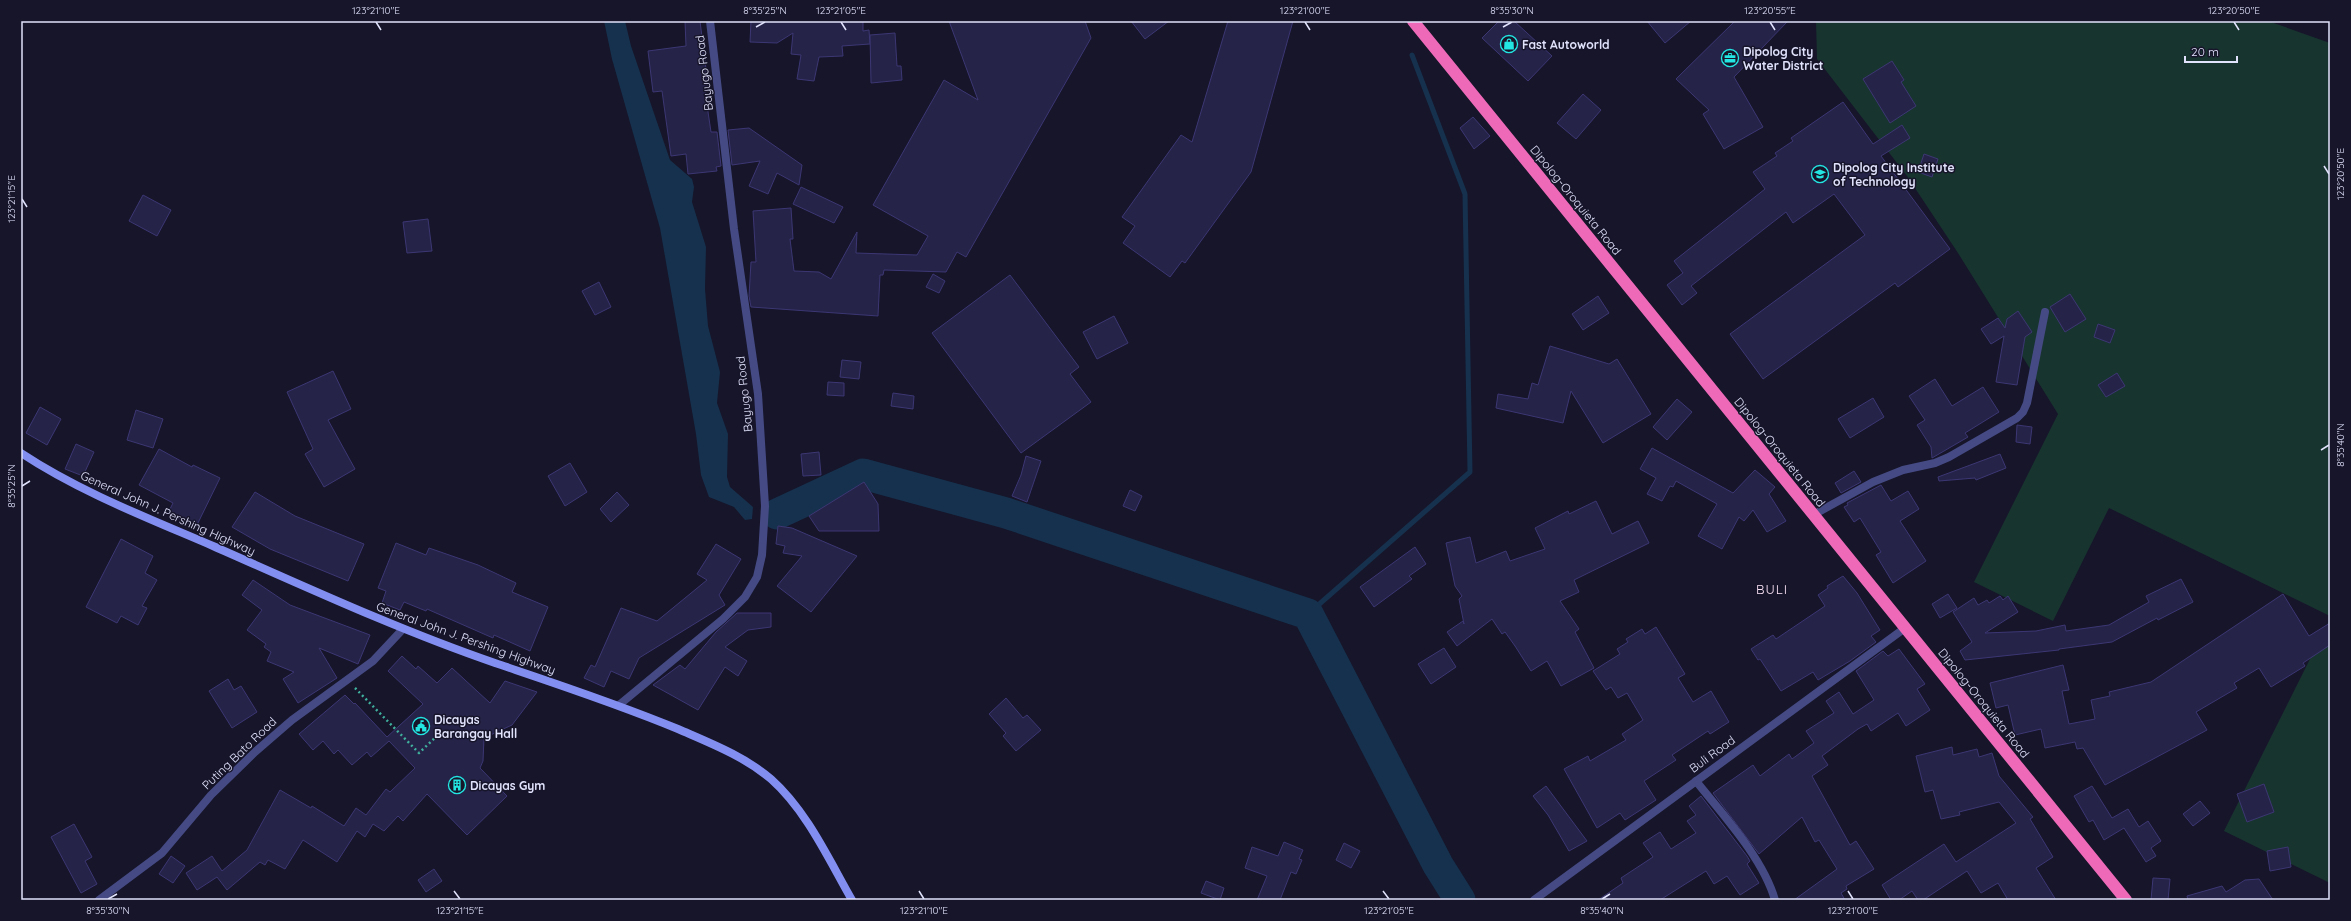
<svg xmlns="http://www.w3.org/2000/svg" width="2351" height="921" viewBox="0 0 2351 921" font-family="Quicksand,sans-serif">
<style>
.green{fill:#18342f}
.water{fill:#16314d}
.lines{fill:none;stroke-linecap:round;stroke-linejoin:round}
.stream{stroke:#16314d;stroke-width:5}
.river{stroke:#16314d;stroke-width:31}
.building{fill:#262349;stroke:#3c3773}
.path{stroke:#40b19d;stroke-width:2.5;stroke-dasharray:2 3;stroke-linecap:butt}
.street{stroke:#454a84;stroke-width:8}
.secondary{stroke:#838ef1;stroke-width:8}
.highway{stroke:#ee6ab9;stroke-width:12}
.ticks{fill:none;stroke:#e1e2fc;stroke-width:1.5}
.labels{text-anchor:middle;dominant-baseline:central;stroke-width:3;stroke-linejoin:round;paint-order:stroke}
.poi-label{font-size:12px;font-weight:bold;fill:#e1e2fc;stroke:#16152a;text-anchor:start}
.street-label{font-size:12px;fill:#e1e2fc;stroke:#16152a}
.neighbourhood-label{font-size:13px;letter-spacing:1px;fill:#fce3f6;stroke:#16152a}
.neatline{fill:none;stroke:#e1e2fc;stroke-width:1.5}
.ticks-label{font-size:10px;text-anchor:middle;fill:#e1e2fc}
</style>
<rect width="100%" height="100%" fill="#16152a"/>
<g class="green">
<polygon points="1816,21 2268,21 2330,43 2330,616 2109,508 2053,621 1974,582 2058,414 1958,253 1907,176 1817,59"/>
<polygon points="2330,619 2330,883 2224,831"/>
</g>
<polygon class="water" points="604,21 625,21 631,46 670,160 692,179 694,187 692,202 706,247 705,289 708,326 720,372 717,403 728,434 727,477 730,487 753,507 752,519 745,520 734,507 709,497 701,475 696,434 660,228 612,59"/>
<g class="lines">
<polyline class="stream" points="1308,614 1470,472 1465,194 1412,55"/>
<polyline class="river" points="777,514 863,474 1006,513 1308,614 1438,865 1460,900"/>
</g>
<g class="building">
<polygon points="685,21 700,21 708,85 704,85 711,132 717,132 721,166 716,167 717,171 688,174 686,154 671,156 662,91 653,92 648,51 686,46"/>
<polygon points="751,21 863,21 863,31 869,30 870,44 842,46 843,56 819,57 814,81 797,79 801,55 791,54 793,33 777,43 750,42"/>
<polygon points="949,21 1085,21 1091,38 966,257 957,252 946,272 884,270 883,275 880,275 878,316 751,307 749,296 751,262 756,262 753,211 791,208 793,239 790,239 794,271 819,272 831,279 857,232 856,253 917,255 928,236 873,205 944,80 978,100"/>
<polygon points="1131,21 1169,21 1145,39"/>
<polygon points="1228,21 1293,21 1251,172 1185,263 1182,261 1170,277 1123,243 1135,226 1122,217 1181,135 1192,142"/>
<polygon points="1499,21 1514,21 1552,56 1528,81 1482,38"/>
<polygon points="1647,21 1691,21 1665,43"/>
<polygon points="1735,21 1788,21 1734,77 1763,127 1724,149 1703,114 1709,110 1676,79"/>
<polygon points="895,33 897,66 901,66 902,80 871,83 870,35"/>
<polygon points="1892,61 1904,80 1901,82 1916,106 1890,123 1863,79"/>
<polygon points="1583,94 1601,110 1576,139 1557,123"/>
<polygon points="1843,102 1873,144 1902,125 1910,138 1881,156 1950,249 1898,287 1895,283 1763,379 1730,334 1865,235 1834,194 1793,223 1786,212 1691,286 1697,293 1682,305 1667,285 1683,273 1674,261 1765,189 1753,172 1777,156 1775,153 1793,141 1791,138"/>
<polygon points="1473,117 1490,136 1474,149 1460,128"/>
<polygon points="749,128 802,165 799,185 777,173 768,194 749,186 760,161 732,165 728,130"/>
<polygon points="1924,154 1938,159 1932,177 1918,172"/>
<polygon points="801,187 843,207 834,223 793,204"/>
<polygon points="143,195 171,210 157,236 129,221"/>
<polygon points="428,219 432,251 407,253 403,222"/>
<polygon points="933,274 945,281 939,293 926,287"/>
<polygon points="1010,275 1079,367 1070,374 1091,402 1021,453 932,333"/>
<polygon points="599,282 611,307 595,315 582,291"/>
<polygon points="2070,294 2086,319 2065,332 2050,307"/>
<polygon points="1598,296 1609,313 1583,330 1572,314"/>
<polygon points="2018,311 2032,332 2025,337 2017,385 1996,382 2004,336 1991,344 1981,329 1998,318 2005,328 2007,319"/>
<polygon points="1114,316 1128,343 1097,359 1083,332"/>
<polygon points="2098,324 2115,330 2110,343 2094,337"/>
<polygon points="1550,346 1609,364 1617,359 1651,414 1603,443 1571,391 1563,423 1496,408 1498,394 1528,399 1532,383 1538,385"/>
<polygon points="842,360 861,362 859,379 840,377"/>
<polygon points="333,371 351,409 328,420 355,469 324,487 305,454 313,449 287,392"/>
<polygon points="2117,373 2125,386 2106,397 2098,385"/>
<polygon points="1935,379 1952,406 1983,387 1999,412 1965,433 1968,437 1932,458 1931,447 1917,425 1925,420 1909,396"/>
<polygon points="828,382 844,383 844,396 827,395"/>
<polygon points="893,393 914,396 913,409 891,406"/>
<polygon points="1873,398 1884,417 1850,438 1838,419"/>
<polygon points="1677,399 1692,412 1667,440 1653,427"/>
<polygon points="40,407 61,419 47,445 26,433"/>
<polygon points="136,410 163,419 153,448 127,440"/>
<polygon points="2017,425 2032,427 2030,444 2016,442"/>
<polygon points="76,444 94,452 83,476 65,469"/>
<polygon points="1652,448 1733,493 1755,470 1775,487 1769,494 1786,521 1767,532 1753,510 1744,521 1739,517 1722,549 1698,536 1717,504 1676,481 1673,487 1670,486 1662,501 1647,494 1656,478 1640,469"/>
<polygon points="159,449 192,467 193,465 220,478 196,527 168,513 173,503 139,485"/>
<polygon points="819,452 821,475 803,476 801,454"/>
<polygon points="2000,454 2006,468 1976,480 1975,478 1939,481 1938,477"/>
<polygon points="1026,456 1041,461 1027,502 1012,496 1021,475"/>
<polygon points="570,463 587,492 565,506 548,476"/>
<polygon points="1854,471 1861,482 1841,493 1835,483"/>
<polygon points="864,482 878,504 879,531 819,531 809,516"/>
<polygon points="1881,485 1891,501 1908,491 1919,509 1900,521 1926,561 1893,583 1876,555 1881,552 1860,518 1854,522 1844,507 1848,505 1847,503"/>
<polygon points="1130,490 1142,496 1135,511 1123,506"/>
<polygon points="255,492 295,516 364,544 348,581 270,549 232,527"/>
<polygon points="617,492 629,505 611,522 600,509"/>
<polygon points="1596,501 1612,534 1638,521 1649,543 1574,580 1579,592 1560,601 1579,629 1575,632 1594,668 1561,686 1547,661 1531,671 1515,646 1505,632 1502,634 1492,619 1457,646 1447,632 1463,621 1464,624 1459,599 1462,596 1455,586 1446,543 1470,537 1476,563 1506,551 1510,561 1545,549 1535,528 1568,511 1569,514"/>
<polygon points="778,526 792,528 857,556 811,612 777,586 802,556 783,553 785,546 776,544"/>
<polygon points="121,539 153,556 145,573 157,580 142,606 147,608 138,625 121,616 117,623 86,607"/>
<polygon points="396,543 426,555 429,548 478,565 516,583 512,592 548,607 530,651 494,635 493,638 427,609 426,611 404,602 400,610 382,603 386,591 378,588"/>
<polygon points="716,544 741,559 719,595 725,605 639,658 629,679 611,671 604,687 584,678 591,665 595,667 621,608 657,621 707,580 697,574"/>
<polygon points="1415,547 1426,564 1409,576 1412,579 1374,607 1360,587"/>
<polygon points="1843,576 1857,593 1880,630 1871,636 1876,642 1850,661 1818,680 1813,672 1781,691 1760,659 1758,660 1751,649 1773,635 1776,639 1825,606 1818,595 1828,588 1827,586"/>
<polygon points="2181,579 2193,602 2158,620 2157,618 2112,642 2059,649 2059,650 1965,660 1960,651 1972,642 1953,612 1974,598 1978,605 1987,600 1989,603 2000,596 2003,600 2008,596 2018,612 1985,633 2036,631 2065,625 2066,631 2109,625 2149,602 2146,596"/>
<polygon points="253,580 290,605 370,635 358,664 319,648 337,678 298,703 283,679 294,672 267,661 271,652 264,647 266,644 247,630 262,610 242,595"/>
<polygon points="1948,594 1957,608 1940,618 1932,604"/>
<polygon points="2283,594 2309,636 2330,623 2330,645 2303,663 2305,666 2271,687 2259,668 2234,683 2237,688 2196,712 2207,730 2105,785 2083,748 2077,749 2075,742 2045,748 2041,729 2015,735 2008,705 1996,708 1990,683 2063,665 2069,690 2062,691 2069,724 2095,719 2091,700 2110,696 2109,692 2151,682"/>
<polygon points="737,613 771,613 771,627 748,630 725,647 747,661 738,676 725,667 698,710 653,685 680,665 685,669 716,632"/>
<polygon points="1656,627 1685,674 1678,678 1693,702 1711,691 1729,722 1710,734 1708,731 1672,755 1676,760 1644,781 1656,800 1625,820 1620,813 1597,828 1564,769 1588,756 1590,761 1626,740 1622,734 1643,720 1627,693 1618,698 1611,687 1606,690 1593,671 1620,654 1617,649 1628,642 1626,639 1642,629 1645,634"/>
<polygon points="1444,648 1456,667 1431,684 1418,664"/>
<polygon points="1899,649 1925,684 1917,689 1930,710 1906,726 1898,713 1871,731 1867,724 1858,729 1822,756 1828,765 1812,776 1850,845 1856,841 1874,869 1846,886 1847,889 1841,893 1845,900 1794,900 1837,869 1819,840 1815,842 1802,817 1759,854 1713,793 1753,765 1760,776 1789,754 1792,759 1814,743 1806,731 1834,713 1826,701 1839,692 1853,714 1874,700 1856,671 1883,651 1888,656"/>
<polygon points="402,656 416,669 418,666 437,683 452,668 490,703 505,681 537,692 512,725 484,738 483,761 480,768 507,796 467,835 427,794 403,821 398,816 384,831 373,824 365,837 357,831 337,862 303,840 285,869 268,860 265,865 260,862 227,890 217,877 197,890 186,873 212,856 222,871 247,850 280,790 311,808 312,806 344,826 356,808 366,815 386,789 390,792 415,768 389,741 371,757 367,752 352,765 338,750 334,754 323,741 313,750 299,734 345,695 354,704 355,703 387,737 423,704 388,671"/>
<polygon points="228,679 234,690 241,686 257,712 232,728 209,691"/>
<polygon points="1006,698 1023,718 1027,715 1041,730 1016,751 1003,736 1006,733 989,714"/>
<polygon points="1952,747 1953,755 1977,749 1979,757 1992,753 1999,776 2033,817 2030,819 2053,857 2036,868 2056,900 2008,900 1998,883 1981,893 1967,871 1923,900 1918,900 1912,891 1899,900 1891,900 1882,885 1944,844 1956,862 2016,823 1999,802 1959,812 1960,815 1941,819 1933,790 1925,792 1916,756"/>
<polygon points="2264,784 2274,812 2247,822 2237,794"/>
<polygon points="1546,786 1587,841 1569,851 1548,815 1533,796"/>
<polygon points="2092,786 2112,818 2128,809 2139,827 2148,821 2161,841 2151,848 2156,856 2146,862 2124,828 2104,840 2093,820 2089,822 2074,796"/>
<polygon points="1701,796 1747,856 1750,861 1747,864 1759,883 1740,895 1727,876 1714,884 1706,871 1660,900 1598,900 1623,883 1621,878 1653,857 1643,843 1660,832 1671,849 1696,833 1687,821 1696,815 1689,806"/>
<polygon points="2200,801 2210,813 2193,826 2183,814"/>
<polygon points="74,824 92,857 85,861 97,884 81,893 51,837"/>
<polygon points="1284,842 1303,850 1299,859 1302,860 1296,874 1291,872 1280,900 1257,900 1267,876 1245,868 1252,847 1278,856"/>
<polygon points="1344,843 1360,851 1351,868 1336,860"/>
<polygon points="2288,847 2291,867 2270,871 2267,851"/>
<polygon points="171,856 185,866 173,883 159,874"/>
<polygon points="434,869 442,881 426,892 418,880"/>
<polygon points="2153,878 2170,879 2168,900 2151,900"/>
<polygon points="2259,879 2273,900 2188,900 2187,896 2222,886 2226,892 2245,880"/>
<polygon points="1206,881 1224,888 1220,900 1201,893"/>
</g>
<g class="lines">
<polyline class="path" points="355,688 419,753 440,733"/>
<g class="street">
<polyline points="1813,515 1873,482 1903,470 1935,463 1949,457 2017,418 2023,412 2027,403 2045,312"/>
<polyline points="619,705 723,619 745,597 757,577 762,555 765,506 758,394 734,229 710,21"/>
<path d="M1696,781C1723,815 1763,858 1775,900"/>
<polyline points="99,900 162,853 211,795 255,752 292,720 373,661 402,630"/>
<polyline points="1534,900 1905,628"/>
</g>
<path class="secondary" d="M21,453C80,492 148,518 213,546C306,587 399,630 495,663C557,684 618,704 678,729C710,743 744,756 771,779C807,811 829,860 852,900"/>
<polyline class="highway" points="1413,21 2126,900"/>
</g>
<path class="ticks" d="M376,22L381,30M841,22L846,30M1305,22L1310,30M1770,22L1775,30M2234,22L2239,30M756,27L765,22M1503,27L1512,22M2324,166L2329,174M22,199L27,207M2321,450L2329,445M22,486L30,481M454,891L460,899M919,891L924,899M1383,891L1389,899M1848,891L1853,899M108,899L117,894M1602,899L1610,894"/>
<defs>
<g id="shop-ring" transform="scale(0.9)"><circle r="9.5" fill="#16152a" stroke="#23e6e2" stroke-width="1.5"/><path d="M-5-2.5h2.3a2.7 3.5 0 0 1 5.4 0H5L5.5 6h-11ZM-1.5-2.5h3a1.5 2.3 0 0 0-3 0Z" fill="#23e6e2"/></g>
<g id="office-ring" transform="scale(0.9)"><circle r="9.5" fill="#16152a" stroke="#23e6e2" stroke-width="1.5"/><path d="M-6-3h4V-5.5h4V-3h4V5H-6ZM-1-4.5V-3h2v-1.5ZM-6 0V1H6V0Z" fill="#23e6e2"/></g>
<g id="university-ring" transform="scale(0.9)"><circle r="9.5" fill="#16152a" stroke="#23e6e2" stroke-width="1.5"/><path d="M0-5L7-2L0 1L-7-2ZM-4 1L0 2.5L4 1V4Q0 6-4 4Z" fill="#23e6e2"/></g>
<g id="civic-ring" transform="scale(0.9)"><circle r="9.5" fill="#16152a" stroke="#23e6e2" stroke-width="1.5"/><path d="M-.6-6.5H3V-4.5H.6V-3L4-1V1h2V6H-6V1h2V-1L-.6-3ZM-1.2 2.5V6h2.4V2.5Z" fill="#23e6e2"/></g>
<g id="building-ring" transform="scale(0.9)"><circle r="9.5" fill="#16152a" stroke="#23e6e2" stroke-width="1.5"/><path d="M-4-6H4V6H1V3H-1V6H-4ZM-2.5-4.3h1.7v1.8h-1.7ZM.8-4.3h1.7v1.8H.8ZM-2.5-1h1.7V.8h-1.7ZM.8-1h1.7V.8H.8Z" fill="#23e6e2"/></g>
</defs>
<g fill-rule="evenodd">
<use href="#shop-ring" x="1509" y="44"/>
<use href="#office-ring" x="1730" y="58"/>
<use href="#university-ring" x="1820" y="174"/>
<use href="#civic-ring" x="421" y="726"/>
<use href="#building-ring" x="457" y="785"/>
</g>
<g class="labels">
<g class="poi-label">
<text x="1522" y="44">Fast Autoworld</text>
<text x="1743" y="51">Dipolog City<tspan x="1743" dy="14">Water District</tspan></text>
<text x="1833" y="167">Dipolog City Institute<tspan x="1833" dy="14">of Technology</tspan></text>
<text x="434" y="719">Dicayas<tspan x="434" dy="14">Barangay Hall</tspan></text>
<text x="470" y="785">Dicayas Gym</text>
</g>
<g class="street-label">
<text transform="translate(704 73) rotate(-97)">Bayugo Road</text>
<text transform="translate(1576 200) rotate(51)">Dipolog-Oroquieta Road</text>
<text transform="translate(744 394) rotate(-96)">Bayugo Road</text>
<text transform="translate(1780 452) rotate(51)">Dipolog-Oroquieta Road</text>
<text transform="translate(168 513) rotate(24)">General John J. Pershing Highway</text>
<text transform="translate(466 638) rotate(20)">General John J. Pershing Highway</text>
<text transform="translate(1984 703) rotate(51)">Dipolog-Oroquieta Road</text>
<text transform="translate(239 753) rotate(-44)">Puting Bato Road</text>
<text transform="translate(1712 754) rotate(-36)">Buli Road</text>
</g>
<g class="neighbourhood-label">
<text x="1772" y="589">BULI</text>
</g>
</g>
<rect width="2351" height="921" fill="none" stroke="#16152a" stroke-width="44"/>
<path d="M2185 56v6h52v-6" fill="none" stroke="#e1e2fc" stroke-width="2"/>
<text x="2191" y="56" font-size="12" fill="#e1e2fc" stroke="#16152a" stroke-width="3" paint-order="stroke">20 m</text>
<rect x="22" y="22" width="2307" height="877" class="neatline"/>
<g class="ticks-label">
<text x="376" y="14">123°21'10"E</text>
<text x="765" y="14">8°35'25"N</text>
<text x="841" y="14">123°21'05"E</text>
<text x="1305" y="14">123°21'00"E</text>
<text x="1512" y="14">8°35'30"N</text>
<text x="1770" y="14">123°20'55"E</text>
<text x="2234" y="14">123°20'50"E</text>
<text transform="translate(2340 174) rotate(-90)" y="4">123°20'50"E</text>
<text transform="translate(11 199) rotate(-90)" y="4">123°21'15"E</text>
<text transform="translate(2340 445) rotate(-90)" y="4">8°35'40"N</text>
<text transform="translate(11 486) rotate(-90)" y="4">8°35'25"N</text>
<text x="108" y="914">8°35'30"N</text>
<text x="460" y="914">123°21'15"E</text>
<text x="924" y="914">123°21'10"E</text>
<text x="1389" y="914">123°21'05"E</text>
<text x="1602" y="914">8°35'40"N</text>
<text x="1853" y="914">123°21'00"E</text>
</g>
</svg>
